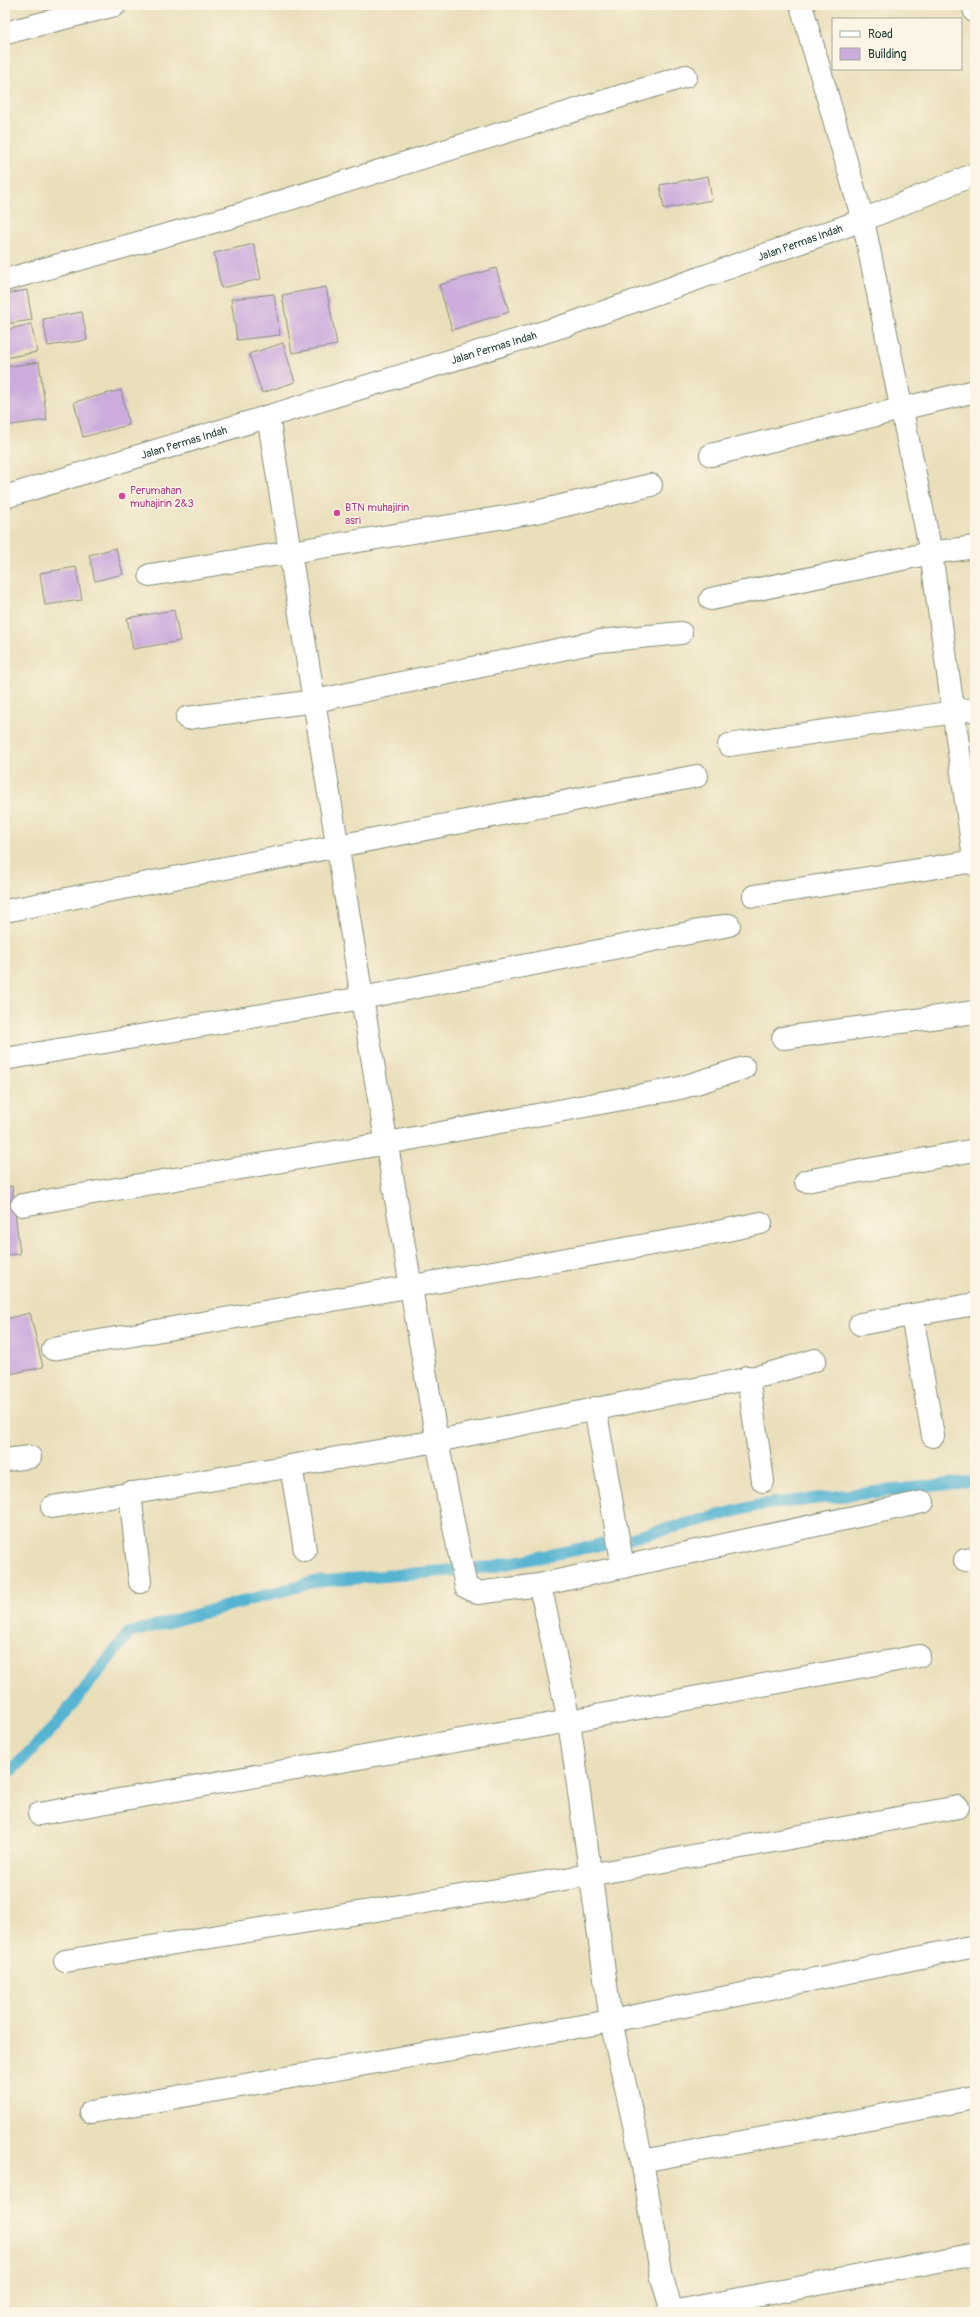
<svg xmlns="http://www.w3.org/2000/svg" width="980" height="2317" viewBox="0 0 980 2317" font-family="Pangolin,sans-serif">
<style>
.lines{fill:none;stroke-linecap:round;stroke-linejoin:round}
.stream{stroke:#54b4d2;stroke-width:12}
.building{fill:#cbacdd}
.minor-casing{stroke:#848e78;stroke-width:24}
.minor{stroke:#fff;stroke-width:22}
.hotel-dot{fill:#d1479c;stroke:#fcf5e5;stroke-width:1.5}
.labels{text-anchor:middle;dominant-baseline:central;stroke-width:3;stroke-linejoin:round;paint-order:stroke}
.street-label{font-size:11px;fill:#1f3d34;stroke:#fcf5e5}
.hotel-label{font-size:11px;fill:#b23c85;stroke:#fcf5e5;text-anchor:start}
</style>
<rect width="100%" height="100%" fill="#fcf5e5"/>
<filter id="ink" filterUnits="userSpaceOnUse"><feTurbulence type="fractalNoise" baseFrequency=".025" numOctaves="2"/><feDisplacementMap in="SourceGraphic" scale="8" xChannelSelector="R" yChannelSelector="G"/><feConvolveMatrix kernelMatrix="1 2 1 2 8 2 1 2 1" color-interpolation-filters="sRGB"/></filter>
<filter id="wash" filterUnits="userSpaceOnUse"><feTurbulence type="fractalNoise" baseFrequency=".012" numOctaves="4" result="noise"/><feDisplacementMap in="SourceGraphic" scale="16" xChannelSelector="R" yChannelSelector="G"/><feGaussianBlur stdDeviation="0.9" result="paint"/><feColorMatrix in="noise" values="0 0 0 0 0 0 0 0 0 0 0 0 0 0 0 0 0 1.4 0 .05"/><feComposite in="paint" operator="in"/></filter>
<g filter="url(#wash)">
<rect width="100%" height="100%" fill="#eadfbb"/>
<g class="lines">
<polyline class="stream" points="5,1777 55,1726 129,1633 314,1582 490,1567 628,1539 759,1505 975,1481"/>
</g>
<g id="blocks">
<g class="building">
<polygon points="708,176 712,200 664,209 660,185"/>
<polygon points="254,244 261,279 221,288 214,253"/>
<polygon points="496,268 509,312 452,330 439,285"/>
<polygon points="326,287 337,345 292,353 282,295"/>
<polygon points="27,290 32,320 5,324 5,294"/>
<polygon points="274,294 280,335 237,340 231,299"/>
<polygon points="82,312 87,340 48,346 43,319"/>
<polygon points="31,324 37,352 5,358 5,330"/>
<polygon points="283,343 295,382 262,393 249,354"/>
<polygon points="39,362 47,420 5,426 5,367"/>
<polygon points="121,390 129,425 83,437 74,402"/>
<polygon points="116,548 123,574 95,581 89,555"/>
<polygon points="76,567 82,600 45,605 40,573"/>
<polygon points="174,610 180,641 133,649 127,618"/>
<polygon points="12,1186 20,1254 5,1255 5,1187"/>
<polygon points="30,1313 43,1367 5,1375 5,1319"/>
</g>
</g>
</g>
<g filter="url(#ink)">
<use href="#blocks" fill-opacity="0" stroke="#848e78" stroke-width="1"/>
<g class="lines">
<g class="minor-casing">
<g id="minor">
<polyline points="801,5 863,220 931,553 975,865"/>
<polyline points="973,5 975,12"/>
<polyline points="5,33 115,5"/>
<polyline points="5,280 231,217 686,76"/>
<polyline points="268,416 362,998 437,1441 466,1587 478,1593 539,1585 544,1603 569,1721 611,2021 642,2161 662,2278 672,2312"/>
<polyline points="711,455 975,391"/>
<path id="s1" d="M5,497L570,324L863,220L975,174"/>
<polyline points="150,575 536,512 651,485"/>
<polyline points="711,599 931,553 975,547"/>
<polyline points="187,718 315,701 600,641 681,633"/>
<polyline points="729,745 975,709"/>
<polyline points="754,896 975,861"/>
<polyline points="5,911 697,776"/>
<polyline points="783,1038 975,1012"/>
<polyline points="5,1059 362,998 729,925"/>
<polyline points="806,1181 975,1150"/>
<polyline points="22,1205 388,1143 680,1088 744,1068"/>
<polyline points="912,1315 933,1436"/>
<polyline points="860,1324 975,1304"/>
<polyline points="53,1349 698,1236 761,1223"/>
<polyline points="748,1377 763,1481"/>
<polyline points="595,1408 623,1567"/>
<polyline points="5,1460 30,1457"/>
<polyline points="291,1466 305,1550"/>
<polyline points="130,1493 140,1582"/>
<polyline points="52,1507 437,1441 765,1375 815,1360"/>
<polyline points="965,1560 975,1559"/>
<polyline points="539,1585 923,1502"/>
<polyline points="39,1814 569,1721 919,1656"/>
<polyline points="65,1961 589,1875 958,1807"/>
<polyline points="91,2112 611,2021 975,1946"/>
<polyline points="642,2161 975,2098"/>
<polyline points="672,2312 975,2254"/>
</g>
</g>
<use href="#minor" class="minor"/>
</g>
</g>
<g class="hotel-dot">
<circle cx="122" cy="496" r="4"/>
<circle cx="337" cy="513" r="4"/>
</g>
<g class="labels">
<g class="street-label">
<text stroke="none"><textPath href="#s1" startOffset="835">Jalan Permas Indah</textPath></text>
<text stroke="none"><textPath href="#s1" startOffset="511">Jalan Permas Indah</textPath></text>
<text stroke="none"><textPath href="#s1" startOffset="187">Jalan Permas Indah</textPath></text>
</g>
<g class="hotel-label">
<text x="130" y="490">Perumahan<tspan x="130" dy="13">muhajirin 2&amp;3</tspan></text>
<text x="345" y="507">BTN muhajirin<tspan x="345" dy="13">asri</tspan></text>
</g>
</g>
<rect width="980" height="2317" fill="none" stroke="#fcf5e5" stroke-width="20"/>
<rect x="832" y="18" width="130" height="52" fill="#fcf5e5" stroke="#a4ab9e"/>
<rect x="840" y="31" width="20" height="6" fill="#ffffff" stroke="#a4ab9e"/>
<text x="868" y="38" font-size="12" fill="#1f3d34">Road</text>
<rect x="840" y="48" width="20" height="12" fill="#cbacdd" stroke="#a4ab9e"/>
<text x="868" y="58" font-size="12" fill="#1f3d34">Building</text>
</svg>
